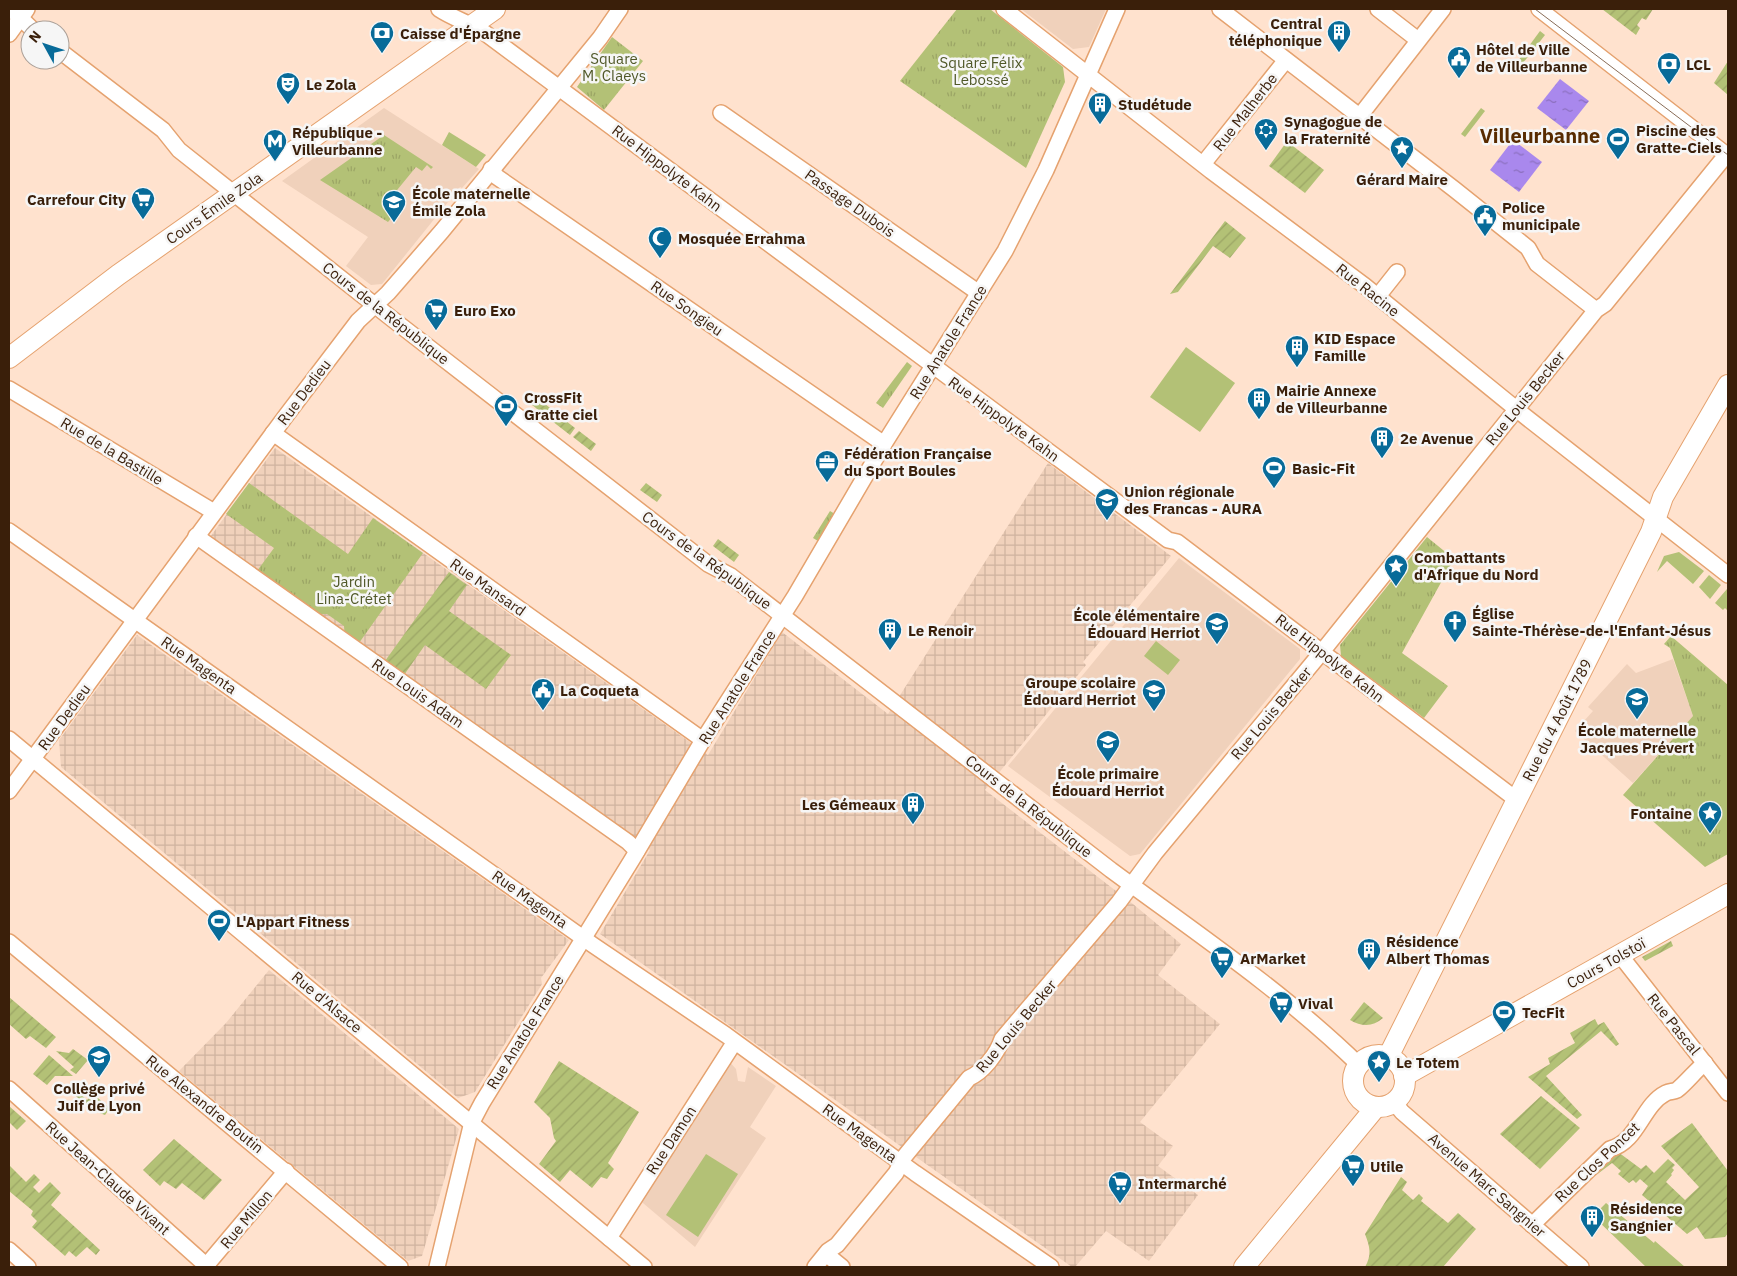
<svg xmlns="http://www.w3.org/2000/svg" width="1737" height="1276" viewBox="0 0 1737 1276" font-family="'IBM Plex Sans',sans-serif">
<style>
.built{fill:#f0d1bb}
.industrial{fill:url(#industrial-grid)}
.grass{fill:#b3c176}
.park{fill:url(#park-tufts)}
.garden{fill:url(#garden-furrows)}
.water{fill:url(#water-ripples)}
.lines{fill:none;stroke-linecap:round;stroke-linejoin:round}
.minor-casing{stroke:#e5a26f;stroke-width:18}
.major-casing{stroke:#e5a26f;stroke-width:22}
.minor{stroke:#fff;stroke-width:15}
.major{stroke:#fff;stroke-width:20}
.tram{stroke:#896d58;stroke-width:1}
.labels{text-anchor:middle;dominant-baseline:central;stroke-width:5;stroke-linejoin:round;paint-order:stroke}
.poi-label{font-size:15px;font-weight:bold;fill:#3a1f0a;stroke:#f6f6f6;text-anchor:start}
.park-label{font-size:15px;fill:#505828;stroke:#f6f6f6}
.street-label{font-size:15px;fill:#3a1f0a;stroke:#f6f6f6}
.district-label{font-size:20px;font-weight:bold;fill:#582b00;stroke:#f6f6f6}
</style>
<defs>
<pattern id="industrial-grid" width="8" height="8" patternUnits="userSpaceOnUse" patternTransform="scale(1.25)"><rect width="8" height="8" fill="#f0d1bb"/><path d="M0 4h8M4 0v8" fill="none" stroke="#cfb39f"/></pattern>
<pattern id="park-tufts" width="24" height="20" patternUnits="userSpaceOnUse" patternTransform="scale(1.25)"><rect width="24" height="20" fill="#b3c176"/><path d="M3 7l-1-3M5 7V3M7 7l1-3M15 17l-1-3M17 17v-4M19 17l1-3" fill="none" stroke="#9ba565"/></pattern>
<pattern id="garden-furrows" width="10" height="10" patternUnits="userSpaceOnUse" patternTransform="scale(1.25)"><rect width="10" height="10" fill="#b3c176"/><path d="M-1 1l2-2M0 10L10 0M9 11l2-2" fill="none" stroke="#9ba565"/></pattern>
<pattern id="water-ripples" width="26" height="14" patternUnits="userSpaceOnUse" patternTransform="scale(1.25)"><rect width="26" height="14" fill="#a988ed"/><path d="M2 4q2-2 4 0t4 0M15 11q2-2 4 0t4 0" fill="none" stroke="#8b6fbe"/></pattern>
</defs>
<rect width="100%" height="100%" fill="#ffe2ce"/>
<g class="built">
<polygon points="1021,9 1106,9 1089,47 1073,49"/>
<polygon points="384,108 479,169 462,188 460,187 382,284 371,285 346,266 368,237 282,181"/>
<polygon points="1179,558 1300,649 1300,659 1140,854 1130,856 1008,766"/>
<polygon points="1673,659 1693,716 1633,783 1575,731 1593,711 1588,707 1627,664 1636,673"/>
<polygon points="727,1059 736,1069 738,1081 745,1082 748,1067 776,1086 750,1127 766,1138 695,1247 637,1198"/>
</g>
<g class="industrial">
<polygon points="275,448 708,755 782,632 888,714 1048,463 1171,556 1083,662 1086,665 985,790 1133,904 1181,944 1158,975 1220,1024 1140,1122 1173,1146 1158,1166 1198,1195 1149,1261 1106,1231 1075,1267 1072,1267 600,934 650,850 210,537"/>
<polygon points="137,635 569,940 541,978 542,984 475,1092 458,1098 61,767 59,740"/>
<polygon points="269,970 459,1129 422,1256 408,1261 179,1071 226,1023"/>
</g>
<g class="grass">
<polygon points="1540,31 1545,35 1519,68 1515,65"/>
<polygon points="1481,108 1485,111 1465,137 1461,134"/>
<polygon points="449,132 486,155 476,167 442,145"/>
<polygon points="1186,347 1235,383 1200,432 1150,397"/>
<polygon points="1679,552 1704,571 1693,584 1667,561 1657,572 1664,556"/>
<polygon points="1709,575 1721,585 1710,599 1699,587"/>
<polygon points="1727,589 1728,590 1728,611 1725,608 1723,610 1715,603"/>
<polygon points="1156,641 1180,660 1168,675 1144,656"/>
<polygon points="706,1154 738,1174 698,1237 666,1215"/>
<polygon points="1606,1203 1654,1243 1655,1241 1685,1267 1646,1267 1596,1219 1596,1213"/>
</g>
<g class="park">
<polygon points="957,9 990,9 1063,67 1065,82 1026,168 900,81"/>
<polygon points="612,37 643,61 604,110 577,87"/>
<polygon points="384,135 433,167 431,169 427,165 422,171 416,167 384,206 394,215 388,222 320,180"/>
<polygon points="907,362 912,366 883,408 876,403"/>
<polygon points="249,483 348,554 373,518 423,553 359,643 345,634 344,626 327,614 317,614 257,571 274,548 226,514"/>
<polygon points="830,511 835,514 818,541 813,538"/>
<polygon points="1427,537 1454,559 1402,653 1448,686 1424,718 1341,656 1340,645"/>
<polygon points="1671,636 1728,685 1728,854 1705,867 1623,795 1693,716 1670,648 1664,644"/>
</g>
<g class="garden">
<polygon points="1602,9 1653,9 1646,20 1642,18 1637,25 1640,28 1636,35"/>
<polygon points="1728,61 1728,95 1714,83"/>
<polygon points="1289,143 1324,170 1305,193 1269,166 1285,144"/>
<polygon points="1225,221 1246,238 1230,258 1213,246 1178,292 1170,294"/>
<polygon points="536,397 554,411 548,418 531,404"/>
<polygon points="557,414 575,428 570,435 552,421"/>
<polygon points="579,431 596,444 591,451 573,437"/>
<polygon points="646,483 662,495 657,502 640,490"/>
<polygon points="718,539 739,555 734,562 713,546"/>
<polygon points="449,572 467,585 449,611 511,655 486,689 425,645 404,675 385,661"/>
<polygon points="1671,941 1673,946 1645,961 1642,957"/>
<polygon points="9,997 56,1037 46,1048 30,1036 26,1039 9,1024"/>
<path d="M1364,1002L1383,1018C1373,1027 1362,1027 1350,1020Z"/>
<polygon points="1595,1019 1598,1025 1604,1022 1619,1044 1616,1046 1601,1031 1546,1076 1582,1115 1577,1119 1528,1077 1550,1064 1548,1058 1575,1043 1570,1033"/>
<polygon points="73,1049 88,1060 76,1074 70,1070 74,1067 56,1051 69,1053"/>
<polygon points="49,1055 73,1076 55,1076 47,1085 33,1074"/>
<polygon points="559,1061 639,1112 608,1163 614,1169 607,1179 601,1177 592,1188 570,1170 560,1182 539,1164 556,1141 554,1138 550,1118 534,1102"/>
<polygon points="70,1085 87,1100 93,1094 110,1108 105,1115 91,1110 67,1088"/>
<polygon points="1541,1096 1580,1128 1540,1169 1500,1134"/>
<polygon points="9,1106 26,1121 17,1130 9,1122"/>
<polygon points="1692,1123 1728,1171 1728,1233 1725,1237 1705,1239 1697,1227 1687,1234 1642,1195 1648,1186 1640,1179 1636,1183 1633,1180 1629,1183 1618,1174 1621,1171 1612,1163 1595,1176 1618,1152 1641,1169 1646,1165 1654,1173 1668,1159 1675,1165 1672,1168 1674,1170 1671,1174 1672,1175 1666,1182 1685,1200 1699,1187 1661,1146"/>
<polygon points="174,1139 222,1180 204,1200 182,1183 176,1189 164,1181 160,1186 143,1170"/>
<polygon points="9,1165 26,1182 34,1174 40,1180 33,1187 39,1193 50,1182 61,1193 51,1205 100,1250 96,1255 87,1247 76,1257 69,1251 65,1256 32,1227 37,1221 31,1215 33,1211 9,1191"/>
<path d="M1401,1177L1407,1182L1402,1190L1413,1200L1419,1194L1423,1198L1421,1201L1448,1223L1458,1213L1476,1229L1443,1267H1365C1372,1255 1370,1247 1365,1234Z"/>
</g>
<g class="water">
<polygon points="1560,79 1589,101 1566,130 1537,108"/>
<polygon points="1513,140 1542,162 1519,192 1490,170"/>
</g>
<g class="lines">
<g class="minor-casing">
<g id="minor">
<polyline points="11,9 33,30"/>
<path d="M439,9C454,19 470,23 485,33L1168,540L1177,542L1517,800"/>
<polyline points="1004,9 1211,171 1365,286 1526,417 1728,575"/>
<polyline points="1220,9 1454,189 1528,248 1537,264 1596,310"/>
<polyline points="1378,9 1418,40"/>
<polyline points="1539,9 1728,156"/>
<polyline points="9,34 27,9"/>
<path d="M60,51L163,130L179,150L391,318L708,564L731,576L1111,870C1195,932 1284,992 1359,1065"/>
<polyline points="721,113 979,293"/>
<polyline points="1359,117 1443,9"/>
<polyline points="1203,164 1286,60"/>
<polyline points="491,169 497,177 884,444"/>
<polyline points="1378,296 1397,272"/>
<polyline points="9,389 214,512"/>
<polyline points="273,433 703,740"/>
<polyline points="9,531 593,945 726,1035 915,1173 1051,1267"/>
<polyline points="196,536 628,842 637,851"/>
<polyline points="9,739 644,1267"/>
<polyline points="9,791 285,417 358,321 388,293 442,231 600,38 620,9"/>
<polyline points="9,942 400,1267"/>
<polyline points="1620,955 1728,1093"/>
<polyline points="9,1089 208,1267"/>
<polyline points="1394,1102 1402,1112 1581,1267"/>
<path d="M1532,1225L1610,1149C1638,1142 1642,1105 1666,1093C1670,1091 1673,1092 1677,1090C1687,1082 1695,1071 1705,1063"/>
<polyline points="609,1238 734,1043"/>
<polyline points="9,1250 28,1267"/>
<polyline points="826,1254 842,1267"/>
<polyline points="205,1267 286,1171"/>
<polyline points="437,1267 472,1122 482,1103 633,858 703,740 795,596 884,444 1005,251 1046,170 1117,9"/>
<path d="M815,1267L828,1251L837,1245L896,1173L904,1157L969,1078C983,1072 997,1054 1002,1039L1119,902L1155,853L1321,653L1596,310L1605,304L1727,154"/>
</g>
</g>
<g class="major-casing">
<g id="major">
<polyline points="9,358 118,275 495,9"/>
<circle cx="1379" cy="1081" r="26"/>
<polyline points="1388,1057 1651,532 1663,497 1728,385"/>
<polyline points="1404,1076 1728,894"/>
<polyline points="1244,1267 1376,1107"/>
</g>
</g>
<use href="#minor" class="minor"/>
<use href="#major" class="major"/>
<polyline class="tram" points="1535,9 1728,155"/>
</g>
<defs>
<g id="building-pin" transform="scale(1.25)"><path d="M0 17L-7.5 6A9.5 9.5 0 1 1 7.5 6Z" fill="#086b99" stroke="#f6f6f6"/><path d="M-4-6H4V6H1V3H-1V6H-4ZM-2.5-4.3h1.7v1.8h-1.7ZM.8-4.3h1.7v1.8H.8ZM-2.5-1h1.7V.8h-1.7ZM.8-1h1.7V.8H.8Z" fill="#fff"/></g>
<g id="bank-pin" transform="scale(1.25)"><path d="M0 17L-7.5 6A9.5 9.5 0 1 1 7.5 6Z" fill="#086b99" stroke="#f6f6f6"/><path d="M-6-4H6V4H-6ZM0-2.3a2.3 2.3 0 1 0 0 4.6a2.3 2.3 0 1 0 0-4.6Z" fill="#fff"/></g>
<g id="civic-pin" transform="scale(1.25)"><path d="M0 17L-7.5 6A9.5 9.5 0 1 1 7.5 6Z" fill="#086b99" stroke="#f6f6f6"/><path d="M-.6-6.5H3V-4.5H.6V-3L4-1V1h2V6H-6V1h2V-1L-.6-3ZM-1.2 2.5V6h2.4V2.5Z" fill="#fff"/></g>
<g id="theatre-pin" transform="scale(1.25)"><path d="M0 17L-7.5 6A9.5 9.5 0 1 1 7.5 6Z" fill="#086b99" stroke="#f6f6f6"/><path d="M-5-5.5Q0-4 5-5.5V0Q5 5 0 6Q-5 5-5 0ZM-3.3-2.5H-1v1.5H-3.3ZM1-2.5H3.3v1.5H1ZM-2.8 1Q0 5.5 2.8 1Z" fill="#fff"/></g>
<g id="synagogue-pin" transform="scale(1.25)"><path d="M0 17L-7.5 6A9.5 9.5 0 1 1 7.5 6Z" fill="#086b99" stroke="#f6f6f6"/><path d="M0-6.5L5.6 3.2H-5.6ZM0 6.5L5.6-3.2H-5.6Z" fill="#fff"/></g>
<g id="stadium-pin" transform="scale(1.25)"><path d="M0 17L-7.5 6A9.5 9.5 0 1 1 7.5 6Z" fill="#086b99" stroke="#f6f6f6"/><path d="M0-5a6.5 5 0 1 0 0 10a6.5 5 0 1 0 0-10ZM-3.5-1.8h7v3.6h-7Z" fill="#fff"/></g>
<g id="metro-pin" transform="scale(1.25)"><path d="M0 17L-7.5 6A9.5 9.5 0 1 1 7.5 6Z" fill="#086b99" stroke="#f6f6f6"/><path d="M-5.5 5V-5H-3L0 0L3-5H5.5V5H3V-.5L0 4L-3-.5V5Z" fill="#fff"/></g>
<g id="sight-pin" transform="scale(1.25)"><path d="M0 17L-7.5 6A9.5 9.5 0 1 1 7.5 6Z" fill="#086b99" stroke="#f6f6f6"/><path d="M0-6L1.8-2.2L6-1.7L2.9 1.2L3.7 5.4L0 3.3L-3.7 5.4L-2.9 1.2L-6-1.7L-1.8-2.2Z" fill="#fff"/></g>
<g id="supermarket-pin" transform="scale(1.25)"><path d="M0 17L-7.5 6A9.5 9.5 0 1 1 7.5 6Z" fill="#086b99" stroke="#f6f6f6"/><path d="M-6-5.5h2.5l.6 2H6L4.5 2H-2.5L-4.4-4H-6ZM-1.5 3.2a1.3 1.3 0 1 0 .1 0ZM3 3.2a1.3 1.3 0 1 0 .1 0Z" fill="#fff"/></g>
<g id="school-pin" transform="scale(1.25)"><path d="M0 17L-7.5 6A9.5 9.5 0 1 1 7.5 6Z" fill="#086b99" stroke="#f6f6f6"/><path d="M0-5L7-2L0 1L-7-2ZM-4 1L0 2.5L4 1V4Q0 6-4 4Z" fill="#fff"/></g>
<g id="mosque-pin" transform="scale(1.25)"><path d="M0 17L-7.5 6A9.5 9.5 0 1 1 7.5 6Z" fill="#086b99" stroke="#f6f6f6"/><path d="M3.5-4.9A6 6 0 1 0 3.5 4.9A5 5 0 1 1 3.5-4.9Z" fill="#fff"/></g>
<g id="office-pin" transform="scale(1.25)"><path d="M0 17L-7.5 6A9.5 9.5 0 1 1 7.5 6Z" fill="#086b99" stroke="#f6f6f6"/><path d="M-6-3h4V-5.5h4V-3h4V5H-6ZM-1-4.5V-3h2v-1.5ZM-6 0V1H6V0Z" fill="#fff"/></g>
<g id="university-pin" transform="scale(1.25)"><path d="M0 17L-7.5 6A9.5 9.5 0 1 1 7.5 6Z" fill="#086b99" stroke="#f6f6f6"/><path d="M0-5L7-2L0 1L-7-2ZM-4 1L0 2.5L4 1V4Q0 6-4 4Z" fill="#fff"/></g>
<g id="church-pin" transform="scale(1.25)"><path d="M0 17L-7.5 6A9.5 9.5 0 1 1 7.5 6Z" fill="#086b99" stroke="#f6f6f6"/><path d="M-1.2-6h2.4v3.5h3.3v2.4h-3.3V6h-2.4V-.1h-3.3v-2.4h3.3Z" fill="#fff"/></g>
</defs>
<g fill-rule="evenodd">
<use href="#building-pin" x="1339" y="32"/>
<use href="#bank-pin" x="382" y="33"/>
<use href="#civic-pin" x="1459" y="58"/>
<use href="#bank-pin" x="1669" y="64"/>
<use href="#theatre-pin" x="288" y="84"/>
<use href="#building-pin" x="1100" y="104"/>
<use href="#synagogue-pin" x="1266" y="130"/>
<use href="#stadium-pin" x="1618" y="139"/>
<use href="#metro-pin" x="275" y="141"/>
<use href="#sight-pin" x="1402" y="148"/>
<use href="#supermarket-pin" x="143" y="199"/>
<use href="#school-pin" x="394" y="202"/>
<use href="#civic-pin" x="1485" y="216"/>
<use href="#mosque-pin" x="660" y="238"/>
<use href="#supermarket-pin" x="436" y="310"/>
<use href="#building-pin" x="1297" y="347"/>
<use href="#building-pin" x="1259" y="399"/>
<use href="#stadium-pin" x="506" y="406"/>
<use href="#building-pin" x="1382" y="438"/>
<use href="#office-pin" x="827" y="462"/>
<use href="#stadium-pin" x="1274" y="468"/>
<use href="#university-pin" x="1107" y="500"/>
<use href="#sight-pin" x="1396" y="566"/>
<use href="#church-pin" x="1455" y="622"/>
<use href="#school-pin" x="1217" y="624"/>
<use href="#building-pin" x="890" y="630"/>
<use href="#civic-pin" x="543" y="690"/>
<use href="#school-pin" x="1154" y="691"/>
<use href="#school-pin" x="1637" y="699"/>
<use href="#school-pin" x="1108" y="742"/>
<use href="#building-pin" x="913" y="804"/>
<use href="#sight-pin" x="1710" y="813"/>
<use href="#stadium-pin" x="219" y="921"/>
<use href="#building-pin" x="1369" y="950"/>
<use href="#supermarket-pin" x="1222" y="958"/>
<use href="#supermarket-pin" x="1281" y="1003"/>
<use href="#stadium-pin" x="1504" y="1012"/>
<use href="#school-pin" x="99" y="1057"/>
<use href="#sight-pin" x="1379" y="1062"/>
<use href="#supermarket-pin" x="1353" y="1166"/>
<use href="#supermarket-pin" x="1120" y="1183"/>
<use href="#building-pin" x="1592" y="1217"/>
</g>
<g class="labels">
<g class="poi-label">
<text x="1322" y="23" text-anchor="end">Central<tspan x="1322" dy="17">téléphonique</tspan></text>
<text x="400" y="33">Caisse d'Épargne</text>
<text x="1476" y="49">Hôtel de Ville<tspan x="1476" dy="17">de Villeurbanne</tspan></text>
<text x="1686" y="64">LCL</text>
<text x="306" y="84">Le Zola</text>
<text x="1118" y="104">Studétude</text>
<text x="1284" y="121">Synagogue de<tspan x="1284" dy="17">la Fraternité</tspan></text>
<text x="1636" y="130">Piscine des<tspan x="1636" dy="17">Gratte-Ciels</tspan></text>
<text x="292" y="132">République -<tspan x="292" dy="17">Villeurbanne</tspan></text>
<text x="1402" y="179" text-anchor="middle">Gérard Maire</text>
<text x="412" y="193">École maternelle<tspan x="412" dy="17">Émile Zola</tspan></text>
<text x="126" y="199" text-anchor="end">Carrefour City</text>
<text x="1502" y="207">Police<tspan x="1502" dy="17">municipale</tspan></text>
<text x="678" y="238">Mosquée Errahma</text>
<text x="454" y="310">Euro Exo</text>
<text x="1314" y="338">KID Espace<tspan x="1314" dy="17">Famille</tspan></text>
<text x="1276" y="390">Mairie Annexe<tspan x="1276" dy="17">de Villeurbanne</tspan></text>
<text x="524" y="397">CrossFit<tspan x="524" dy="17">Gratte ciel</tspan></text>
<text x="1400" y="438">2e Avenue</text>
<text x="844" y="453">Fédération Française<tspan x="844" dy="17">du Sport Boules</tspan></text>
<text x="1292" y="468">Basic-Fit</text>
<text x="1124" y="491">Union régionale<tspan x="1124" dy="17">des Francas - AURA</tspan></text>
<text x="1414" y="557">Combattants<tspan x="1414" dy="17">d'Afrique du Nord</tspan></text>
<text x="1472" y="613">Église<tspan x="1472" dy="17">Sainte-Thérèse-de-l'Enfant-Jésus</tspan></text>
<text x="1200" y="615" text-anchor="end">École élémentaire<tspan x="1200" dy="17">Édouard Herriot</tspan></text>
<text x="908" y="630">Le Renoir</text>
<text x="1136" y="682" text-anchor="end">Groupe scolaire<tspan x="1136" dy="17">Édouard Herriot</tspan></text>
<text x="560" y="690">La Coqueta</text>
<text x="1637" y="730" text-anchor="middle">École maternelle<tspan x="1637" dy="17">Jacques Prévert</tspan></text>
<text x="1108" y="773" text-anchor="middle">École primaire<tspan x="1108" dy="17">Édouard Herriot</tspan></text>
<text x="896" y="804" text-anchor="end">Les Gémeaux</text>
<text x="1692" y="813" text-anchor="end">Fontaine</text>
<text x="236" y="921">L'Appart Fitness</text>
<text x="1386" y="941">Résidence<tspan x="1386" dy="17">Albert Thomas</tspan></text>
<text x="1240" y="958">ArMarket</text>
<text x="1298" y="1003">Vival</text>
<text x="1522" y="1012">TecFit</text>
<text x="1396" y="1062">Le Totem</text>
<text x="99" y="1088" text-anchor="middle">Collège privé<tspan x="99" dy="17">Juif de Lyon</tspan></text>
<text x="1370" y="1166">Utile</text>
<text x="1138" y="1183">Intermarché</text>
<text x="1610" y="1208">Résidence<tspan x="1610" dy="17">Sangnier</tspan></text>
</g>
<g class="park-label">
<text x="614" y="58">Square<tspan x="614" dy="17">M. Claeys</tspan></text>
<text x="981" y="62">Square Félix<tspan x="981" dy="17">Lebossé</tspan></text>
<text x="354" y="581">Jardin<tspan x="354" dy="17">Lina-Crétet</tspan></text>
</g>
<g class="street-label">
<text transform="translate(1245 112) rotate(-52)">Rue Malherbe</text>
<text transform="translate(667 168) rotate(37)">Rue Hippolyte Kahn</text>
<text transform="translate(850 203) rotate(35)">Passage Dubois</text>
<text transform="translate(214 208) rotate(-35)">Cours Émile Zola</text>
<text transform="translate(1368 290) rotate(38)">Rue Racine</text>
<text transform="translate(687 308) rotate(35)">Rue Songieu</text>
<text transform="translate(386 313) rotate(38)">Cours de la République</text>
<text transform="translate(948 342) rotate(-58)">Rue Anatole France</text>
<text transform="translate(304 392) rotate(-53)">Rue Dedieu</text>
<text transform="translate(1525 398) rotate(-51)">Rue Louis Becker</text>
<text transform="translate(1004 419) rotate(36)">Rue Hippolyte Kahn</text>
<text transform="translate(112 451) rotate(31)">Rue de la Bastille</text>
<text transform="translate(707 560) rotate(36)">Cours de la République</text>
<text transform="translate(488 587) rotate(35)">Rue Mansard</text>
<text transform="translate(1330 658) rotate(38)">Rue Hippolyte Kahn</text>
<text transform="translate(199 665) rotate(35)">Rue Magenta</text>
<text transform="translate(737 687) rotate(-58)">Rue Anatole France</text>
<text transform="translate(418 693) rotate(35)">Rue Louis Adam</text>
<text transform="translate(1271 713) rotate(-50)">Rue Louis Becker</text>
<text transform="translate(64 717) rotate(-54)">Rue Dedieu</text>
<text transform="translate(1557 720) rotate(-63)">Rue du 4 Août 1789</text>
<text transform="translate(1029 806) rotate(38)">Cours de la République</text>
<text transform="translate(530 899) rotate(35)">Rue Magenta</text>
<text transform="translate(1606 963) rotate(-29)">Cours Tolstoï</text>
<text transform="translate(327 1002) rotate(40)">Rue d'Alsace</text>
<text transform="translate(1674 1024) rotate(51)">Rue Pascal</text>
<text transform="translate(1016 1026) rotate(-50)">Rue Louis Becker</text>
<text transform="translate(525 1032) rotate(-58)">Rue Anatole France</text>
<text transform="translate(205 1104) rotate(39)">Rue Alexandre Boutin</text>
<text transform="translate(860 1133) rotate(36)">Rue Magenta</text>
<text transform="translate(671 1140) rotate(-57)">Rue Damon</text>
<text transform="translate(1597 1162) rotate(-43)">Rue Clos Poncet</text>
<text transform="translate(108 1178) rotate(42)">Rue Jean-Claude Vivant</text>
<text transform="translate(1487 1185) rotate(41)">Avenue Marc Sangnier</text>
<text transform="translate(246 1219) rotate(-50)">Rue Millon</text>
</g>
<g class="district-label">
<text x="1540" y="135">Villeurbanne</text>
</g>
</g>
<rect width="1737" height="1276" fill="none" stroke="#3a1f0a" stroke-width="20"/>
<g transform="translate(45 45) rotate(310)"><circle r="24" fill="#f6f6f6" stroke="#aba098"/>
<path d="M0-4L9 19L0 12L-9 19Z" fill="#086b99"/>
<text y="-8" font-size="14" font-weight="bold" text-anchor="middle" fill="#3a1f0a">N</text>
</g>
</svg>
